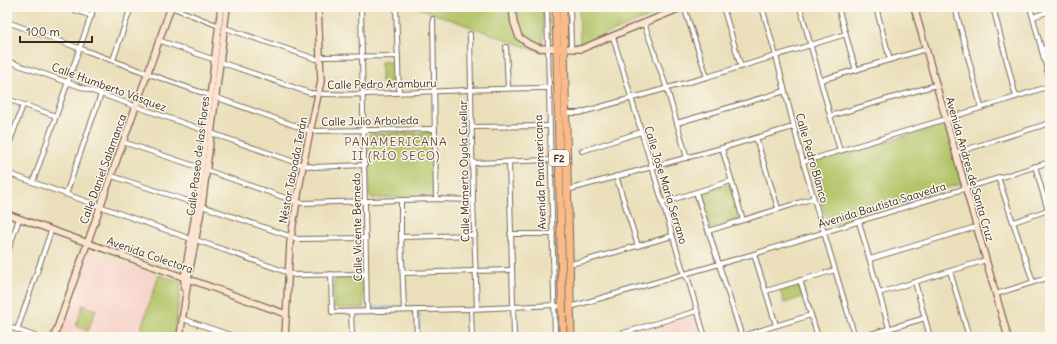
<svg xmlns="http://www.w3.org/2000/svg" width="1057" height="344" viewBox="0 0 1057 344" font-family="Delius,sans-serif">
<style>
.built{fill:#f7d1c8}
.green{fill:#b3c467;stroke:#777742}
.lines{fill:none;stroke-linecap:round;stroke-linejoin:round}
.stream{stroke:#63a7d8;stroke-width:1.5}
.street-casing{stroke:#786955;stroke-width:6}
.secondary-casing{stroke:#786955;stroke-width:8}
.highway-casing{stroke:#786955;stroke-width:9}
.street{stroke:#fff;stroke-width:4}
.secondary{stroke:#fde4d1;stroke-width:5.5}
.highway{stroke:#fabb8b;stroke-width:7}
.labels{text-anchor:middle;dominant-baseline:central;stroke-width:3;stroke-linejoin:round;paint-order:stroke}
.shield{fill:#fbf7ec;stroke:#75685c;stroke-width:1}
.shield-label{font-size:10px;font-weight:bold;fill:#3b2a1e}
.street-label{font-size:11px;fill:#3b2a1e;stroke:#fbf7ec}
.neighbourhood-label{font-size:12px;letter-spacing:1px;fill:#72504f;stroke:#fbf7ec}
</style>
<rect width="100%" height="100%" fill="#fbf7ec"/>
<filter id="ink" filterUnits="userSpaceOnUse"><feTurbulence type="fractalNoise" baseFrequency=".025" numOctaves="2"/><feDisplacementMap in="SourceGraphic" scale="8" xChannelSelector="R" yChannelSelector="G"/><feConvolveMatrix kernelMatrix="1 2 1 2 8 2 1 2 1" color-interpolation-filters="sRGB"/></filter>
<filter id="wash" filterUnits="userSpaceOnUse"><feTurbulence type="fractalNoise" baseFrequency=".012" numOctaves="4" result="noise"/><feDisplacementMap in="SourceGraphic" scale="16" xChannelSelector="R" yChannelSelector="G"/><feGaussianBlur stdDeviation="0.9" result="paint"/><feColorMatrix in="noise" values="0 0 0 0 0 0 0 0 0 0 0 0 0 0 0 0 0 1.4 0 .05"/><feComposite in="paint" operator="in"/></filter>
<g filter="url(#wash)">
<rect width="100%" height="100%" fill="#eadfba"/>
<g class="built">
<polygon points="91,252 158,276 138,337 59,337 88,254"/>
<polygon points="695,314 702,337 633,337 633,334"/>
</g>
<g class="green">
<polygon points="416,7 543,7 543,53"/>
<polygon points="579,7 673,7 580,45"/>
<polygon points="381,62 392,62 393,81 381,82"/>
<polygon points="945,125 962,183 829,226 809,163"/>
<polygon points="431,132 433,135 434,194 431,197 372,198 369,196 368,136 370,134"/>
<polygon points="729,184 740,219 710,229 698,194"/>
<polygon points="159,275 180,282 181,284 174,337 138,337"/>
<polygon points="336,277 362,277 364,278 363,308 336,308 334,307 334,279"/>
<polygon points="799,284 803,297 784,303 780,289"/>
<polygon points="83,305 96,310 88,331 76,326"/>
</g>
<g class="lines">
<g class="stream">
<polyline points="213,132 272,152"/>
<polyline points="368,308 406,307 410,308"/>
<polyline points="412,311 413,313 420,314 418,320 419,328"/>
</g>
</g>
</g>
<g filter="url(#ink)">
<g class="lines">
<g class="street-casing">
<g id="street">
<polyline points="66,7 92,16"/>
<polyline points="171,7 219,26"/>
<polyline points="361,7 367,311"/>
<polyline points="396,7 399,93"/>
<polyline points="547,7 555,337"/>
<polyline points="570,7 571,49"/>
<polyline points="684,7 707,77"/>
<polyline points="723,7 741,67"/>
<polyline points="762,7 776,56 803,162 855,337"/>
<polyline points="800,7 840,151"/>
<polyline points="838,7 856,71"/>
<polyline points="876,7 890,60"/>
<polyline points="955,7 981,107"/>
<polyline points="993,7 1016,97"/>
<polyline points="1030,7 1050,81"/>
<polyline points="915,12 931,7"/>
<polyline points="1033,17 1050,11"/>
<polyline points="433,19 436,199"/>
<path d="M7,22C75,46 141,72 209,95"/>
<polyline points="644,23 667,89 687,158"/>
<polyline points="225,28 316,59 321,57 398,56"/>
<polyline points="470,34 473,200 477,308"/>
<polyline points="613,37 684,274 688,279 705,337"/>
<polyline points="158,40 215,60"/>
<polyline points="506,47 508,88"/>
<polyline points="1042,49 1050,47"/>
<polyline points="113,60 131,7"/>
<polyline points="7,61 206,131"/>
<path d="M220,62L310,93C338,96 367,94 396,93C447,91 498,88 549,88"/>
<polyline points="821,80 926,49"/>
<polyline points="215,97 310,131 435,129"/>
<polyline points="7,99 56,116"/>
<polyline points="566,113 579,113 707,77 846,34"/>
<polyline points="830,116 936,85"/>
<polyline points="677,123 785,91"/>
<polyline points="472,127 550,126"/>
<polyline points="211,133 303,165 314,167 365,165"/>
<polyline points="756,138 778,208"/>
<polyline points="123,142 201,168"/>
<polyline points="722,148 743,220"/>
<polyline points="7,150 23,105"/>
<polyline points="582,151 641,132"/>
<polyline points="955,153 1050,123"/>
<polyline points="509,162 514,337"/>
<polyline points="803,162 946,119 1050,86"/>
<polyline points="473,163 551,160"/>
<polyline points="1035,166 1050,218"/>
<polyline points="206,170 297,202 303,203 436,199 473,200"/>
<polyline points="7,173 191,239"/>
<polyline points="112,176 197,204"/>
<polyline points="616,176 638,246"/>
<polyline points="998,177 1033,282"/>
<polyline points="33,182 94,7"/>
<polyline points="567,190 722,148 793,127"/>
<polyline points="696,192 742,337"/>
<polyline points="66,194 101,94"/>
<polyline points="401,200 401,237 404,310"/>
<polyline points="662,203 731,181"/>
<polyline points="202,206 298,239 366,238"/>
<polyline points="859,222 889,328"/>
<polyline points="1014,222 1048,210"/>
<polyline points="708,231 814,198"/>
<polyline points="510,234 553,234"/>
<polyline points="401,237 475,235"/>
<polyline points="196,240 295,275 366,274"/>
<polyline points="7,254 19,219"/>
<polyline points="754,254 776,325"/>
<polyline points="870,259 976,227"/>
<polyline points="569,264 584,261 672,236"/>
<polyline points="950,271 969,337"/>
<polyline points="403,273 511,270"/>
<polyline points="331,274 332,312 471,309 554,305 563,308"/>
<polyline points="800,280 818,337"/>
<polyline points="915,282 930,337"/>
<polyline points="766,291 835,270"/>
<polyline points="879,293 986,260"/>
<polyline points="996,294 1050,277"/>
<polyline points="570,307 754,254 1050,162"/>
<polyline points="471,309 472,337"/>
<polyline points="416,310 417,337"/>
<polyline points="351,312 352,337"/>
<polyline points="183,319 236,337"/>
<polyline points="7,326 37,337"/>
<polyline points="17,330 51,231"/>
<polyline points="742,336 811,315"/>
<polyline points="610,337 697,311"/>
<polyline points="861,337 925,318"/>
</g>
</g>
<g class="secondary-casing">
<g id="secondary">
<polyline points="512,7 514,23 519,37 529,44 539,48 581,49 683,7"/>
<polyline points="914,7 1008,337"/>
<polyline points="7,214 286,314"/>
<polyline points="184,288 184,278 197,204 221,7"/>
<polyline points="54,337 171,7"/>
<polyline points="180,337 188,279 202,206 227,7"/>
<polyline points="285,337 290,243 303,165 321,81 318,7"/>
</g>
</g>
<g class="highway-casing">
<g id="highway">
<polyline points="556,7 563,337"/>
<polyline points="563,7 571,337"/>
</g>
</g>
<use href="#street" class="street"/>
<use href="#secondary" class="secondary"/>
<use href="#highway" class="highway"/>
</g>
</g>
<g class="labels">
<rect class="shield" x="549" y="150" width="20" height="16" rx="3"/>
<g class="shield-label">
<text x="559" y="158">F2</text>
</g>
<g class="street-label">
<text transform="translate(382 84) rotate(-1)">Calle Pedro Aramburu</text>
<text transform="translate(109 87) rotate(20)">Calle Humberto Vásquez</text>
<text transform="translate(370 121) rotate(-1)">Calle Julio Arboleda</text>
<text transform="translate(198 156) rotate(-83)">Calle Paseo de las Flores</text>
<text transform="translate(812 158) rotate(74)">Calle Pedro Blanco</text>
<text transform="translate(103 169) rotate(-70)">Calle Daniel Salamanca</text>
<text transform="translate(970 169) rotate(74)">Avenida Andres de Santa Cruz</text>
<text transform="translate(293 170) rotate(-79)">Néstor Taboada Terán</text>
<text transform="translate(464 171) rotate(-91)">Calle Mamerto Oyola Cuellar</text>
<text transform="translate(540 172) rotate(-92)">Avenida Panamericana</text>
<text transform="translate(666 185) rotate(73)">Calle Jose Maria Serrano</text>
<text transform="translate(882 205) rotate(-17)">Avenida Bautista Saavedra</text>
<text transform="translate(357 227) rotate(-91)">Calle Vicente Bernedo</text>
<text transform="translate(150 255) rotate(19)">Avenida Colectora</text>
</g>
<g class="neighbourhood-label">
<text x="396" y="141">PANAMERICANA<tspan x="396" dy="14">II (RÍO SECO)</tspan></text>
</g>
</g>
<rect width="1057" height="344" fill="none" stroke="#fbf7ec" stroke-width="24"/>
<path d="M20 36v6h72v-6" fill="none" stroke="#3b2a1e" stroke-width="2"/>
<text x="26" y="36" font-size="12" fill="#3b2a1e" stroke="#fbf7ec" stroke-width="3" paint-order="stroke">100 m</text>
</svg>
